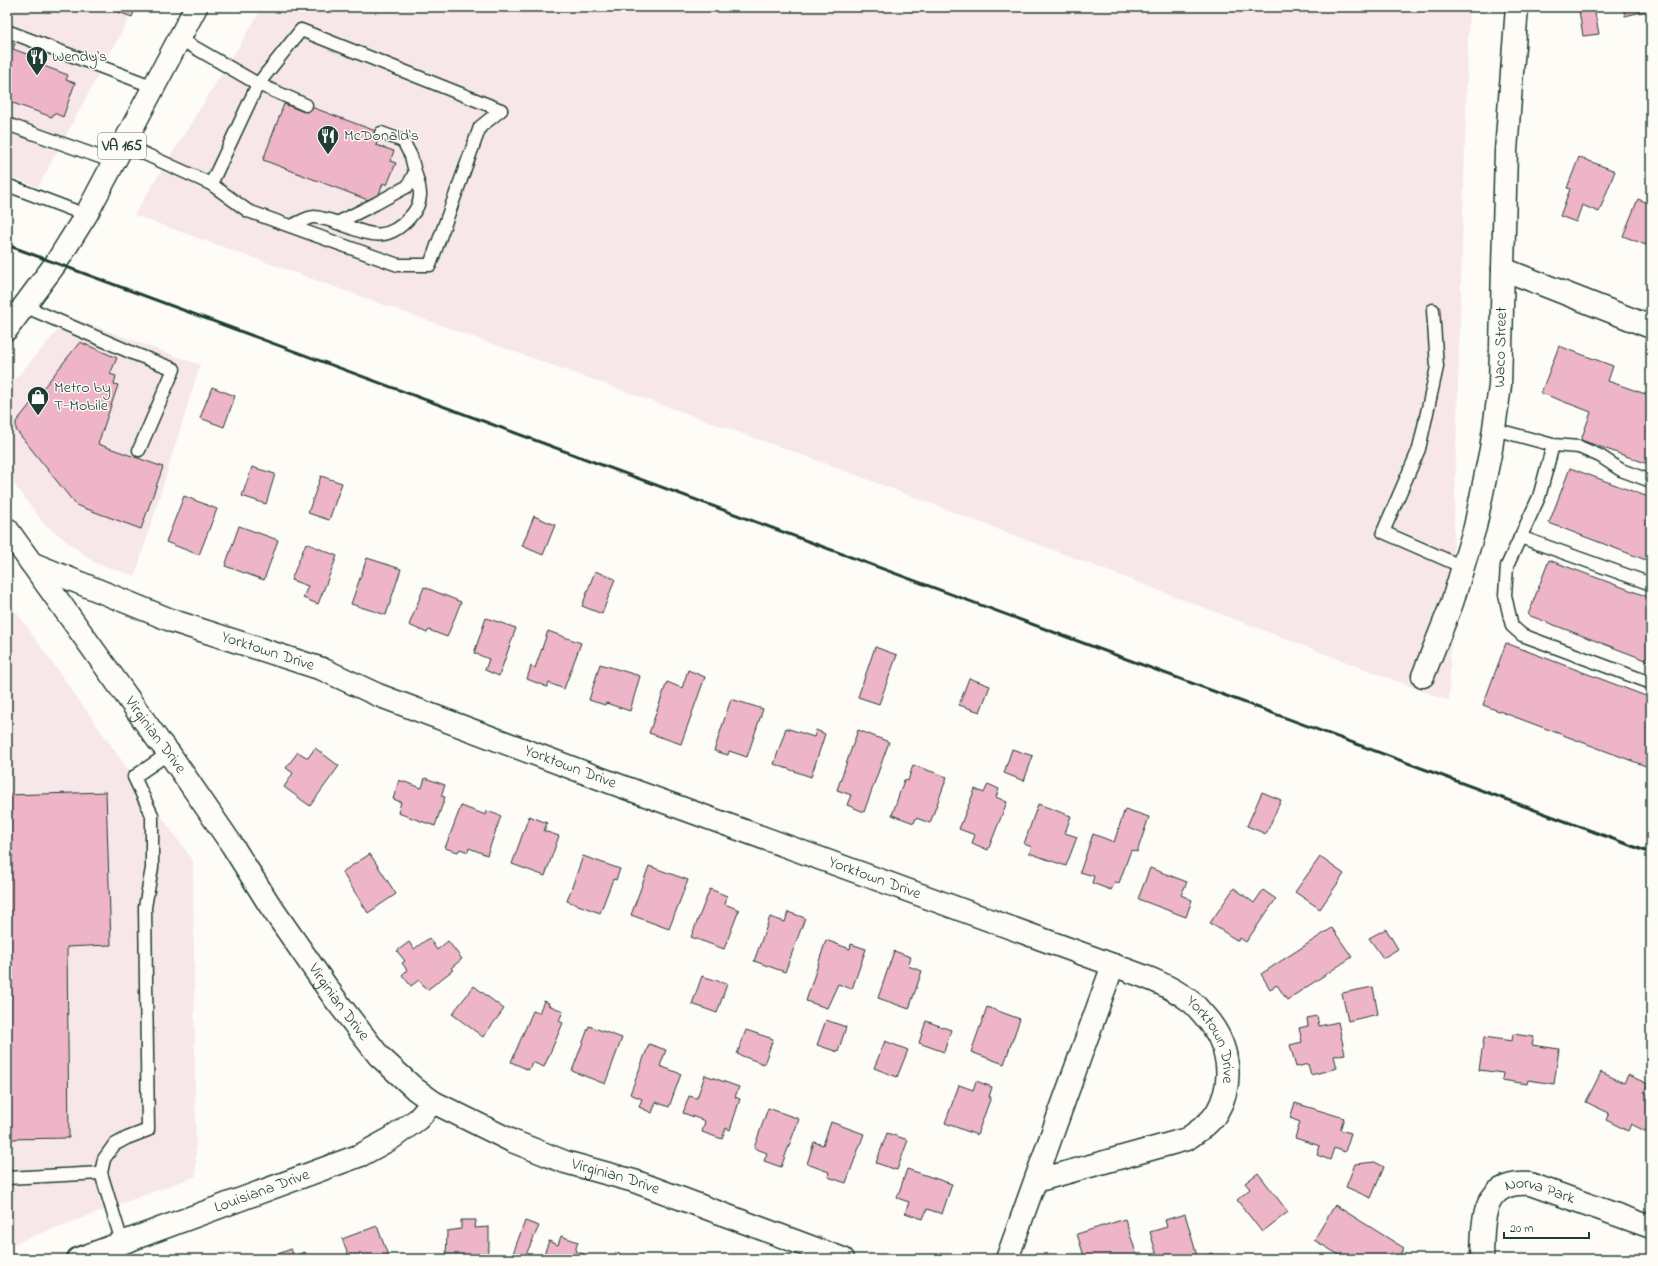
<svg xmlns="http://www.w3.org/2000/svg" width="1658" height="1266" viewBox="0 0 1658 1266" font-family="'Indie Flower',sans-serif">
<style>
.built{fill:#f8e7e9}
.building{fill:#eeb5c8;stroke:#1f3d34}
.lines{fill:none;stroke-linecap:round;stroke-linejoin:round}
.service-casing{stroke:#1f3d34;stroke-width:15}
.minor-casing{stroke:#1f3d34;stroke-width:25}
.tertiary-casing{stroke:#1f3d34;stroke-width:25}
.primary-casing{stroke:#1f3d34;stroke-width:25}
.service{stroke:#fdfcf7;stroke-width:12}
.minor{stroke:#fdfcf7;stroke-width:22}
.tertiary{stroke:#fdfcf7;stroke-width:22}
.primary{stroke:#fdfcf7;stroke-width:22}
.rail{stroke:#1f3d34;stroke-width:3}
.labels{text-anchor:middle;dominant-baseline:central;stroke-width:3;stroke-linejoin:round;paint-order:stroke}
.shield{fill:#fdfcf7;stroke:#62766e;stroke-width:1}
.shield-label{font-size:15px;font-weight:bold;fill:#1f3d34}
.poi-label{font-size:16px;fill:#1f3d34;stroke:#fdfcf7;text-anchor:start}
.street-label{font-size:16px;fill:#1f3d34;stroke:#fdfcf7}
</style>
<rect width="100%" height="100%" fill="#fdfcf7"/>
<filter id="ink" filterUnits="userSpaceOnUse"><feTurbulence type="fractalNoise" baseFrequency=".025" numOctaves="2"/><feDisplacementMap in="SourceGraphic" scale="8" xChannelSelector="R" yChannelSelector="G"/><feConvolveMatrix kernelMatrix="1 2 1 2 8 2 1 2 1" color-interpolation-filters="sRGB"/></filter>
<g filter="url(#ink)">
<g class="built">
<polygon points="7,7 135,7 38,187 7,176"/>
<polygon points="263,7 1469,7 1449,701 827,464 134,215"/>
<polygon points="70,317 200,365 135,576 95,563 44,524 7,474 7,388"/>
<polygon points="7,599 193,861 196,1176 7,1246"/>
</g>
<g class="building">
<polygon points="105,7 136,7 132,17"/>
<polygon points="1623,7 1649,7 1650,10 1625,16"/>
<polygon points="1594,8 1599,34 1583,36 1579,10"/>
<polygon points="7,41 15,44 13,49 43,60 41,65 68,75 66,80 75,83 63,117 54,113 52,117 7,101"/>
<polygon points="284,104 304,112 306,105 381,133 376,145 394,151 390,161 396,163 387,185 383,183 376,203 263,160"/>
<polygon points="1579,157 1615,171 1599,212 1582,205 1576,222 1560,216 1570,189 1567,188"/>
<polygon points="1651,196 1651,247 1623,236 1638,199 1648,203"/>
<polygon points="80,342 117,358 110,374 116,376 114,384 118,385 98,444 163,467 141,529 76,505 16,430 16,422"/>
<polygon points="1559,346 1613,366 1608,381 1651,396 1651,465 1581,440 1591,412 1541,393"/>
<polygon points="212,387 235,396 224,427 200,418"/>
<polygon points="252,467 275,474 266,504 242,496"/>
<polygon points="1570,468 1651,498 1651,562 1549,523"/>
<polygon points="321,476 342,483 329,520 308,513"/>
<polygon points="184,496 217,509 199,555 166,542"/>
<polygon points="534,516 555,525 543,555 522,546"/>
<polygon points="239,526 278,540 264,580 225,566"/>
<polygon points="306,543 337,556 318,604 303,598 308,586 291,580"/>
<polygon points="367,558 401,569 386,615 351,604"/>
<polygon points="1549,560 1651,598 1651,662 1528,615"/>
<polygon points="595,571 615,579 602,614 582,606"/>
<polygon points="424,587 461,602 447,637 429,630 427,633 409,625"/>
<polygon points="486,618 516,628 499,676 485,670 489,659 474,653"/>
<polygon points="548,631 581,643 564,689 549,683 547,687 527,679 531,666 535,668"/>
<polygon points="1506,643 1651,698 1651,768 1483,705"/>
<polygon points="875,647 897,655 879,704 858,697"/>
<polygon points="600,664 640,676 630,711 606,703 605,705 589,700"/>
<polygon points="688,670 705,677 681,744 649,733 667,682 682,688"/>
<polygon points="969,678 990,686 980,712 959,705"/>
<polygon points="731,699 763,709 747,757 729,751 728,755 714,751"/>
<polygon points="786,728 814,737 816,730 825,734 811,777 774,764"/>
<polygon points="858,730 889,742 864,812 847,805 851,795 837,790"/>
<polygon points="315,748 339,766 310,806 284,787 293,773 286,768 298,752 308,758"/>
<polygon points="1012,749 1033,756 1024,781 1004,773"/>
<polygon points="913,765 947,777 930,823 916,818 914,823 892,815 904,780 908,781"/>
<polygon points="425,778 445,785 441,796 445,797 435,826 398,813 401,802 393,799 399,780 422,788"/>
<polygon points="988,784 999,789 996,797 1007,802 988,850 972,843 975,835 959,829 975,789 984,793"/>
<polygon points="106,792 111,945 67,947 69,1138 7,1139 7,795"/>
<polygon points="1262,792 1281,800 1266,834 1247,826"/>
<polygon points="1038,804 1071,816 1065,833 1077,837 1066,866 1029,853 1032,847 1024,844"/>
<polygon points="461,806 486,815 487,811 501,816 487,855 469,848 468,852 460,849 458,852 445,848"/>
<polygon points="1125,809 1149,817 1137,852 1131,850 1119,883 1115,882 1111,890 1092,883 1094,876 1080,872 1093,834 1114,842"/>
<polygon points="529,816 547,823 544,831 559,836 545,876 512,864"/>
<polygon points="370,854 396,894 368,913 342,872"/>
<polygon points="583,856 620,869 616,880 613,879 600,913 567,901"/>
<polygon points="1320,857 1344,874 1320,909 1295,892"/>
<polygon points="649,866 688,880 669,929 631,915"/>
<polygon points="1150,868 1187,882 1181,895 1192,900 1186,917 1138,899"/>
<polygon points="1234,888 1254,903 1263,890 1276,899 1246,942 1240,938 1238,941 1210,923"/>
<polygon points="710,889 727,896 725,904 739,910 724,949 691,937"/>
<polygon points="788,912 805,918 785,972 754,961 770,917 785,922"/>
<polygon points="1332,928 1352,957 1287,1000 1277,985 1270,989 1261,974"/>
<polygon points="1386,929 1398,949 1383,958 1369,938"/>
<polygon points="429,938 437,950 448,941 462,959 451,968 453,970 427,990 419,980 411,986 402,975 407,970 402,963 405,961 397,951 409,942 414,949"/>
<polygon points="826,940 850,949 851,944 866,949 852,989 838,984 827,1008 806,1001"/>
<polygon points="894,951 911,957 908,966 922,971 909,1009 878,998"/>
<polygon points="702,976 727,984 717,1013 692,1004"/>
<polygon points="474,986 504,1009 483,1037 452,1014"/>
<polygon points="1373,987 1378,1014 1348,1021 1342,993"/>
<polygon points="544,1001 549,1003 548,1005 563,1011 559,1021 563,1023 544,1067 532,1062 529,1070 511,1062 533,1011 539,1013"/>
<polygon points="987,1007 1020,1019 1004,1064 971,1052"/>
<polygon points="1317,1016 1319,1026 1338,1022 1345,1054 1334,1056 1337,1068 1311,1075 1308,1064 1296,1067 1290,1045 1302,1042 1299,1028 1308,1026 1307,1018"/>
<polygon points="826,1020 846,1027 838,1052 817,1045"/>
<polygon points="926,1021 951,1030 944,1052 919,1043"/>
<polygon points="589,1026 622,1038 605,1084 572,1071"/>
<polygon points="746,1030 773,1039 764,1064 737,1054"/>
<polygon points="1513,1034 1534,1037 1532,1045 1559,1049 1554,1084 1528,1080 1527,1084 1502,1080 1503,1073 1479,1070 1484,1037 1512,1041"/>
<polygon points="885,1041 908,1050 897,1077 874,1068"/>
<polygon points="649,1044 666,1050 660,1066 681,1074 669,1107 656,1102 652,1113 639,1107 642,1099 630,1094"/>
<polygon points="1601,1072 1624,1083 1628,1075 1648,1084 1644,1092 1651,1095 1651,1134 1631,1124 1628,1131 1606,1120 1609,1113 1586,1102"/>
<polygon points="705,1075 739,1087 735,1097 740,1099 730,1130 726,1128 722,1139 702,1132 705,1121 683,1113 689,1096 697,1098"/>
<polygon points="976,1081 992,1087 989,1097 991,1097 977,1135 945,1123 959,1085 973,1090"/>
<polygon points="1295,1103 1344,1118 1340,1130 1351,1133 1345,1152 1334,1148 1330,1160 1317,1155 1320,1146 1295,1138 1300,1122 1290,1118"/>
<polygon points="768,1108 799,1119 781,1167 764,1161 767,1153 754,1148"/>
<polygon points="831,1122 864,1134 846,1183 828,1177 829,1172 807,1164 814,1142 823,1145"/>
<polygon points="887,1133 908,1140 897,1170 876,1163"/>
<polygon points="1375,1162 1384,1167 1371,1198 1346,1187 1355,1164"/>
<polygon points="907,1169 952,1184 942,1214 927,1209 923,1219 905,1213 909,1202 897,1198"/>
<polygon points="1258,1173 1288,1212 1262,1232 1237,1200 1250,1189 1245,1183"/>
<polygon points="1335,1205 1404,1248 1398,1259 1346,1259 1314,1240"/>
<polygon points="1185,1214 1197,1256 1189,1259 1158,1259 1150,1232 1167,1227 1165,1220"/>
<polygon points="1125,1219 1138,1259 1085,1259 1077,1234"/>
<polygon points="461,1220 476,1220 475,1228 489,1227 489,1246 486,1259 446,1259 447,1231 461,1229"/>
<polygon points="525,1221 539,1226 524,1259 511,1259"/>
<polygon points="377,1226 389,1258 350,1259 342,1239"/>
<polygon points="561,1236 578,1242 575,1251 590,1256 589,1259 542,1259 549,1241 558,1245"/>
<polygon points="291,1249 294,1256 305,1252 308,1259 280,1259 278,1254"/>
<polygon points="1212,1253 1213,1259 1194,1259"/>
</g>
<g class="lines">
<g class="service-casing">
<g id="service">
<polyline points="7,31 154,87"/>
<polyline points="180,39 258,84 306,105"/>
<polyline points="7,124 114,162"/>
<polyline points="123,144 211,184 248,211 398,265 430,265 480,127 501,110"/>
<polyline points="211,184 258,84 301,30 501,110"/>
<polyline points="7,185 86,215"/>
<polyline points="337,223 375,204 408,186 415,172 411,156 403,141 381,133"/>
<path d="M291,226C297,224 307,217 314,217C318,217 324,219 329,220C361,229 382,249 410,217C424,202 421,190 415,172"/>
<polyline points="24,306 135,354 174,369 139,450"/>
<polyline points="1433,310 1437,367 1419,449 1383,532 1463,567"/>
<polyline points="1494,429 1553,445 1579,447 1600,456 1621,470 1651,481"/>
<polyline points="1553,445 1539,497 1507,566 1505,595 1508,609 1512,626 1522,635 1651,683"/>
<polyline points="1520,537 1651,584"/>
<polyline points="7,1178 101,1173"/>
<polyline points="122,1242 101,1173 104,1159 114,1145 127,1138 148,1130 145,907 152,868 152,815 134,777 169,753"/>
</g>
</g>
<g class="minor-casing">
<g id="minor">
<polyline points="1503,269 1651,327"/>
<path id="s1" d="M31,563L173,621L322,669L378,695L607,781L1113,965C1140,975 1167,983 1190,1001C1195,1004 1199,1010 1203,1014C1228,1041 1236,1079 1217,1112C1210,1124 1198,1131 1187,1139L1036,1181"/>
<path id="s2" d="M1423,676L1452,603L1475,527L1491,449L1500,386L1506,151L1517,7"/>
<polyline points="1007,1259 1113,965"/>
<path id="s3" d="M1482,1259C1483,1223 1480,1180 1530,1184L1651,1227"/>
</g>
</g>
<g class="tertiary-casing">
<g id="tertiary">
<path id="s4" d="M7,529L158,740L169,753L232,845L269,904L335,999L379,1056L415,1089L433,1102L512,1141L565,1162L634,1181L843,1259"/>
<path id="s5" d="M78,1259L361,1155L392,1138L418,1119L433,1102"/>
</g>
</g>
<g class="primary-casing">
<polyline id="primary" points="7,329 56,263 86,215 196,7"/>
</g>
<use href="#service" class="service"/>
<use href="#minor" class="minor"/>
<use href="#tertiary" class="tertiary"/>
<use href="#primary" class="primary"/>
<polyline class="rail" points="7,245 1651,853"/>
</g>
</g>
<defs>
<g id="restaurant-pin" transform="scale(1.15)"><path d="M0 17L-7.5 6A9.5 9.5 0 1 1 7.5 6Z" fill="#1f3d34" stroke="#fdfcf7"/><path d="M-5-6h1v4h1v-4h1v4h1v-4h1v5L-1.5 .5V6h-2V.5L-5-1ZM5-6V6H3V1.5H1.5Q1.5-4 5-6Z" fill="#fff"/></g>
<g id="shop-pin" transform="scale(1.15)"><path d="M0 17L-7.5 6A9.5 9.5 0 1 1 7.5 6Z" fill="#1f3d34" stroke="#fdfcf7"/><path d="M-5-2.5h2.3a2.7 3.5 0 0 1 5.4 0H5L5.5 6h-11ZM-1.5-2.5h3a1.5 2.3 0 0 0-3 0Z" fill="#fff"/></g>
</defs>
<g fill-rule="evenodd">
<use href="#restaurant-pin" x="37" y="57"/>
<use href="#restaurant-pin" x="328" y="136"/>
<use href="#shop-pin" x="38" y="397"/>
</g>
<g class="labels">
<rect class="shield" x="98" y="133" width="48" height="26" rx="3"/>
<g class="shield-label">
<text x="122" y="146">VA 165</text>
</g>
<g class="poi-label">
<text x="52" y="57">Wendy's</text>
<text x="344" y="136">McDonald's</text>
<text x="54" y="388">Metro by<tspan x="54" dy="18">T-Mobile</tspan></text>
</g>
<g class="street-label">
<text stroke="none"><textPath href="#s2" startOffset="340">Waco Street</textPath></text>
<text stroke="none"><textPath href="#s1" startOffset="253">Yorktown Drive</textPath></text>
<text stroke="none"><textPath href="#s4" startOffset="254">Virginian Drive</textPath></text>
<text stroke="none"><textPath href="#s1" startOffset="577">Yorktown Drive</textPath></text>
<text stroke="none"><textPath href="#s1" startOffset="901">Yorktown Drive</textPath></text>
<text stroke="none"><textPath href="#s4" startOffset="578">Virginian Drive</textPath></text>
<text stroke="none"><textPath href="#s1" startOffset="1286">Yorktown Drive</textPath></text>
<text stroke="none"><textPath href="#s4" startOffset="914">Virginian Drive</textPath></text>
<text stroke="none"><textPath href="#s5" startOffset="196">Louisiana Drive</textPath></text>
<text stroke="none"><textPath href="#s3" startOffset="116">Norva Park</textPath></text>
</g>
</g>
<rect width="1658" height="1266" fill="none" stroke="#fdfcf7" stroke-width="24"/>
<rect x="12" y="12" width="1634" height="1242" fill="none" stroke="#1f3d34" stroke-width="1.5" filter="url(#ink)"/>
<path d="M1504 1232v6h85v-6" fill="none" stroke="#1f3d34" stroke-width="2"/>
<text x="1510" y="1232" font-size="12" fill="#1f3d34" stroke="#fdfcf7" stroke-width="3" paint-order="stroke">20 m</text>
</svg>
